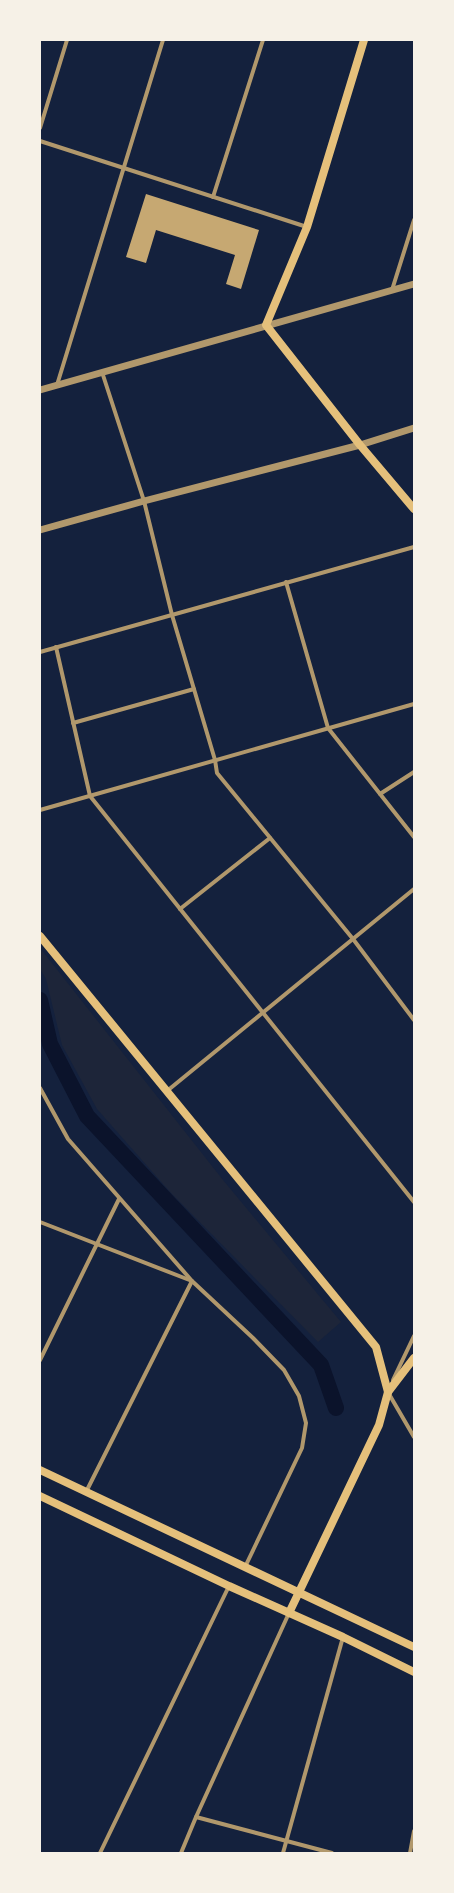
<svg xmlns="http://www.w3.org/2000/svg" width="454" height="1893" viewBox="0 0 454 1893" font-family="'Libre Baskerville',serif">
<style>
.green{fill:#1d2539}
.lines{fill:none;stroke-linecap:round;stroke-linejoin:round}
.canal{stroke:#0b132b;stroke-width:16}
.building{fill:#c6a872}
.minor{stroke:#b1986c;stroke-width:4}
.tertiary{stroke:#b1986c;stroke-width:7}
.secondary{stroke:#e5c07b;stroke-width:8}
</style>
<rect width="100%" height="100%" fill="#14213d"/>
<polygon class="green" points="40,948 223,1180 341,1322 318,1342 171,1193 97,1109 62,1045 46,979 40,969"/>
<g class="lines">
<polyline class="canal" points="40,1000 50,1044 87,1116 321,1365 336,1408"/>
</g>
<polygon class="building" points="146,194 259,230 241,289 226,284 235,255 156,230 146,263 126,257"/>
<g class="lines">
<g class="minor">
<polyline points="40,128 67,40"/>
<polyline points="40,141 307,227"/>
<polyline points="213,197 263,40"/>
<polyline points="392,290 414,220"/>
<polyline points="102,372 144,501 172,615 215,760 217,773 353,939 414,1020"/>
<polyline points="57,385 163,40"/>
<polyline points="286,582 328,728 414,837"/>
<polyline points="56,647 90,796 414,1202"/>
<polyline points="40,652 414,547"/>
<polyline points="73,723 194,689"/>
<polyline points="380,794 414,772"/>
<polyline points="40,810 414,704"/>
<polyline points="180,909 270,838"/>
<polyline points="40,1088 68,1139 192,1281 253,1338 284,1370 299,1396 306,1423 302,1448 245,1567"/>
<polyline points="167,1091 414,889"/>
<polyline points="40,1222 192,1281 86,1492"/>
<polyline points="40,1360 119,1199"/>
<polyline points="393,1380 414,1336"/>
<polyline points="389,1394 414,1437"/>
<polyline points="196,1817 332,1853"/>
<polyline points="100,1853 229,1586"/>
<polyline points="181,1853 196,1817 289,1613"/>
<polyline points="283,1853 343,1637"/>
<polyline points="410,1853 414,1831"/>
</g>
<g class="tertiary">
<polyline points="40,390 414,284"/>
<polyline points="40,530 144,501 360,445 414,428"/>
</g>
<g class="secondary">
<polyline points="364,40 307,227 266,325 360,445 414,509"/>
<polyline points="40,936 376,1347 388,1392"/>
<polyline points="40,1470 414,1647"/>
<polyline points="40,1496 229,1586 343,1637 414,1672"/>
<polyline points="289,1613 379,1425 388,1392 414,1358"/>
</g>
</g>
<rect width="454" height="1893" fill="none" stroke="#f6f1e7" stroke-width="82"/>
</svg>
